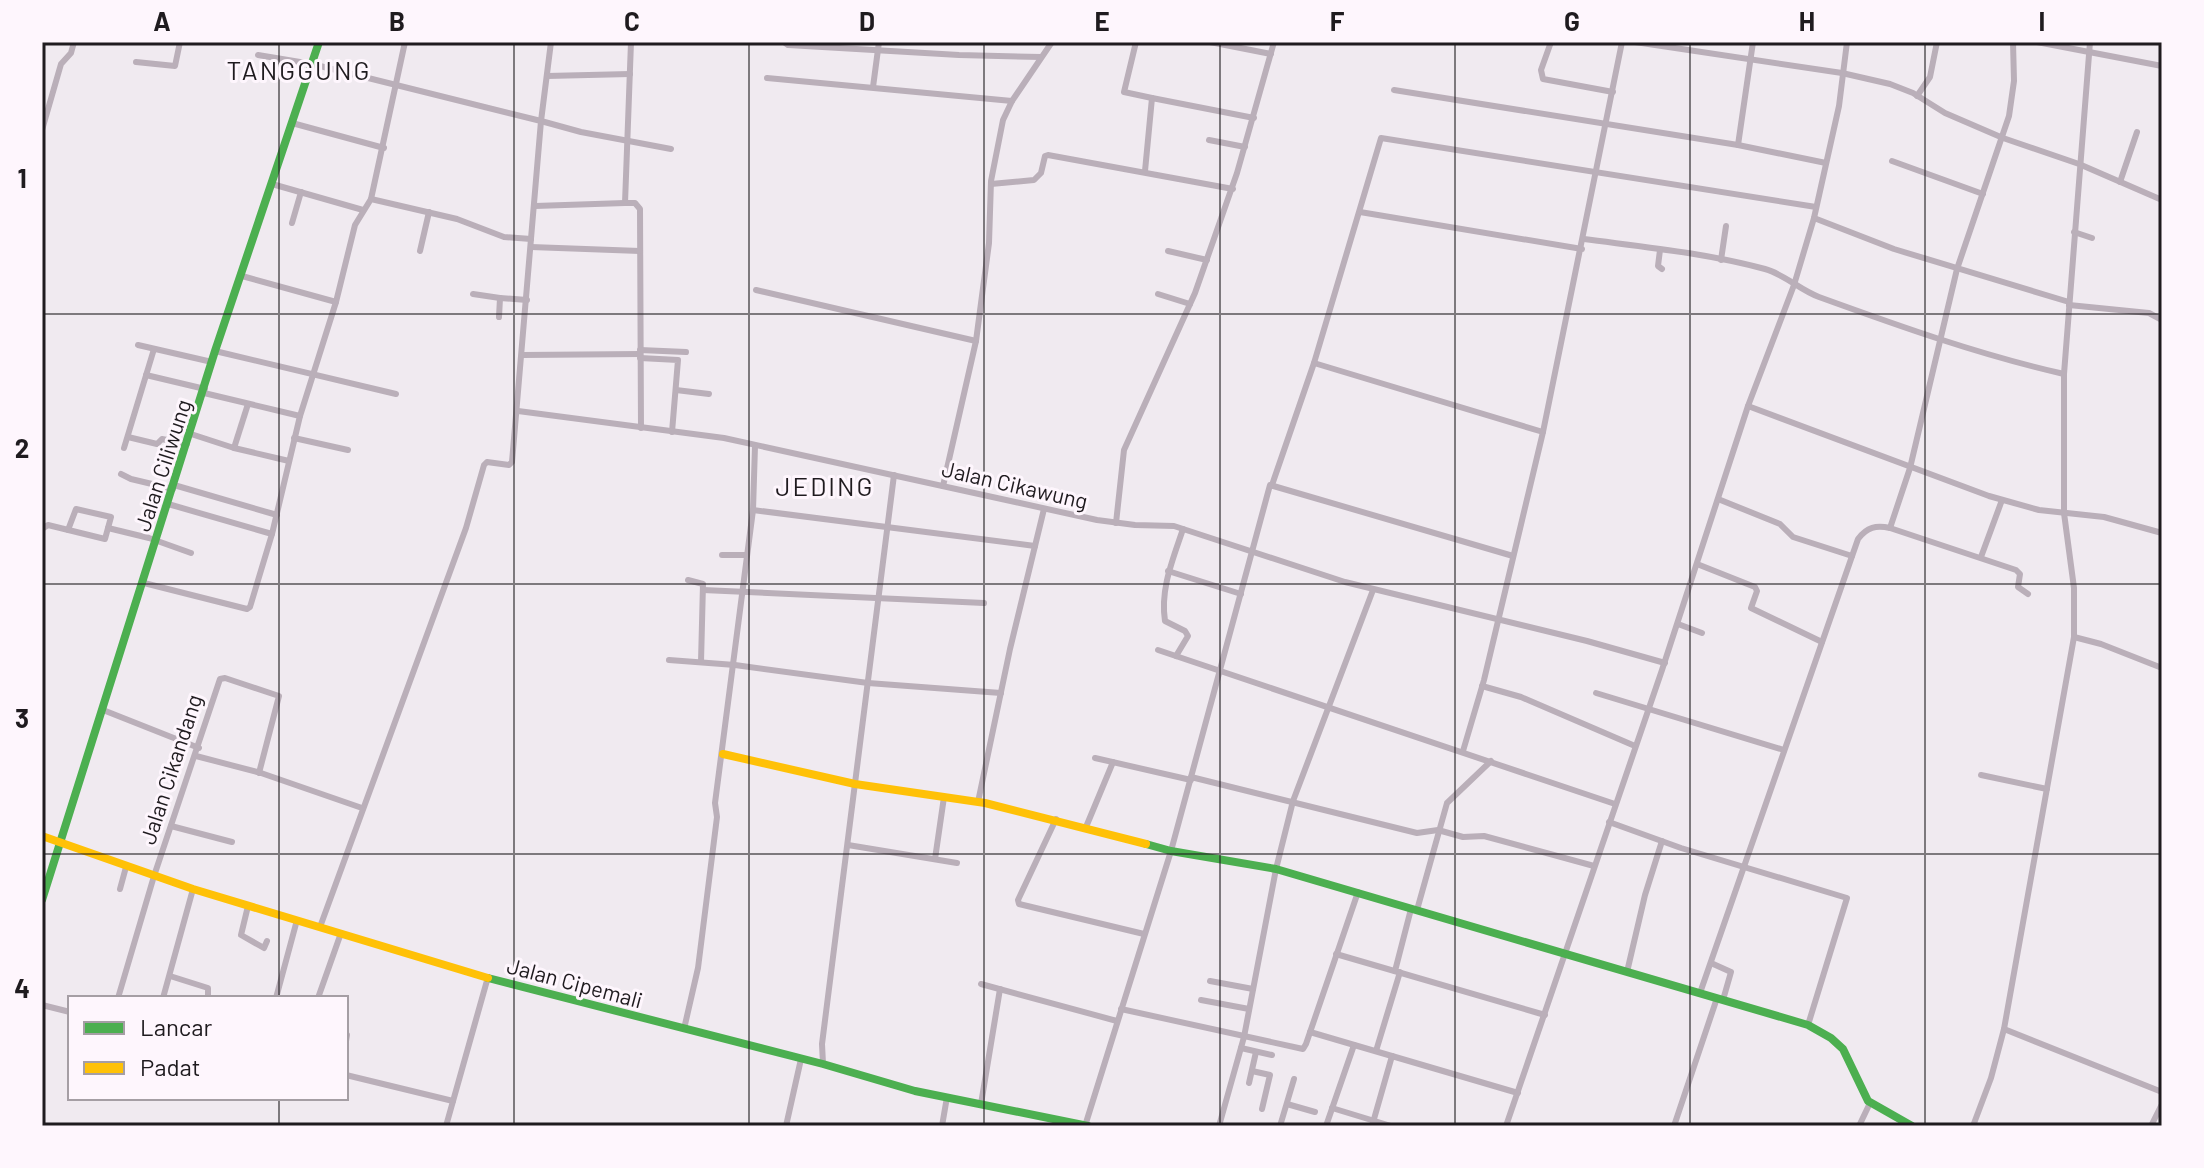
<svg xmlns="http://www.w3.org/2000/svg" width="2204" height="1168" viewBox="0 0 2204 1168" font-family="Barlow,sans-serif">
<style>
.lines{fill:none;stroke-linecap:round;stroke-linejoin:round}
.street{stroke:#baafb9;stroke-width:6}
.fast{stroke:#4caf50;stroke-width:8}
.slow{stroke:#ffc107;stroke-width:8}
.grid{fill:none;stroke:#1f1b1f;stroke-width:2;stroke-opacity:0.55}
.labels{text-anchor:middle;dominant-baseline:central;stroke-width:6;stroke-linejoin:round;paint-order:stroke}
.street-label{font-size:22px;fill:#1f1b1f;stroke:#fef6fd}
.quarter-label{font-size:26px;letter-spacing:2px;fill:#1f1b1f;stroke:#fef6fd}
.neatline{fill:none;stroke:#1f1b1f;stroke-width:3}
.grid-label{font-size:26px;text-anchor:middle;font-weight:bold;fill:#1f1b1f}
</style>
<rect width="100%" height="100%" fill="#f0eaf0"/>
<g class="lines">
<g class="street">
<polyline points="551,42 541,121 581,132 671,149"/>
<polyline points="631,42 625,203 635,203 640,209 641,428"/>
<polyline points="784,42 788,45 959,55 1041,57"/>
<polyline points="1136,42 1124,92 1152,98"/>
<polyline points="1210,42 1271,54"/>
<polyline points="1551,42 1541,70 1543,79 1613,92"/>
<polyline points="1635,42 1842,73 1890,84 1913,93 1945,113 2003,138 2079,164 2162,200"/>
<polyline points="2037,42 2162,66"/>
<polyline points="258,55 312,64 541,121 512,462 509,465 487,462 484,465 466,528 320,927"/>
<polyline points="136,62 175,66 180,42"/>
<polyline points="547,76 630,74"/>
<polyline points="767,78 1012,101"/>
<polyline points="873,87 879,42"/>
<polyline points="1394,90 1738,145 1826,163"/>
<polyline points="1917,96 1930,77 1937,42"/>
<polyline points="292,123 384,148"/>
<polyline points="42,130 61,64 71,53 74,42"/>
<polyline points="1209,140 1245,147"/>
<polyline points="1738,145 1753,42"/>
<polyline points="1892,161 1983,194"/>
<polyline points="1145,171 1152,98 1254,118"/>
<polyline points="2120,182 2137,132"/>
<polyline points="272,184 363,210"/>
<polyline points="991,184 1034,180 1041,173 1045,156 1048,155 1233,189"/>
<polyline points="371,199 405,42"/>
<polyline points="535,206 625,203"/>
<polyline points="1360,212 1582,249"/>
<polyline points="1814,218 1894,249 2069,302"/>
<polyline points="292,223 301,192"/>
<polyline points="2074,232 2092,238"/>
<path d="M1584,239C1644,247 1706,253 1765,269C1784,274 1800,290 1819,297C1899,326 1980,355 2064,374"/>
<polyline points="531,247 640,251"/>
<polyline points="1660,250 1658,266 1662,269"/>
<polyline points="420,251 429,212"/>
<polyline points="1168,251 1207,260"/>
<polyline points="1721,260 1726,226"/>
<polyline points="242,276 336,302"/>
<polyline points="756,290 976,341"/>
<polyline points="473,294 500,298"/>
<polyline points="1158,294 1190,304"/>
<polyline points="2069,305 2149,313 2162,320"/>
<polyline points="499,317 500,298 527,300"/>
<polyline points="138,345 212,362"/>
<polyline points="640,350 686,352"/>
<polyline points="215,351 396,394"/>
<polyline points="523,355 640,354"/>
<polyline points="640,358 678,360 672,432"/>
<polyline points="1314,363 1543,432"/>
<polyline points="146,375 205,389"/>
<polyline points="676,390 709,394"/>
<polyline points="204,393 300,416"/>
<polyline points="1748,406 1989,496 2039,510 2104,517 2162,533"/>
<polyline points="518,411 724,438 1097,520 1135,525 1174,526 1345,582 1587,641 1665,663"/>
<polyline points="191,434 234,448 289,461"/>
<polyline points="128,437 157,444 162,439 187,444"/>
<polyline points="294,438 348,450"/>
<polyline points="124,448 154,349"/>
<polyline points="234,448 248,404"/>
<polyline points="121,474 131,479 173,489"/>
<polyline points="174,485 277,515"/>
<polyline points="1272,485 1314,363 1381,138 1816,207"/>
<polyline points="943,486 976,341 989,243 991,181 1003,120 1012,101 1052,42"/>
<polyline points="1718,499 1780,524 1793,537 1852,556"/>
<polyline points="168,504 272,534"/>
<polyline points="753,510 1035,546"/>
<polyline points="1116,523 1124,450 1195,293 1237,173 1274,42"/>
<polyline points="1890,528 1910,468 1957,269 2009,116 2014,81 2013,42"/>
<polyline points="42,529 48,525 105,539 108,528 149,538 191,553"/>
<polyline points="68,530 76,509 111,517 108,528"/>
<polyline points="722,555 746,555"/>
<polyline points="1981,557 2002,500"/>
<polyline points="1697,564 1755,587 1757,591 1751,608 1822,642"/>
<polyline points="1168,571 1241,594"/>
<polyline points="688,580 703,584 701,662"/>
<polyline points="144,583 247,609 250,607 272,534 300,416 336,302 355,225 371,199 457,219 504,237 531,239"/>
<polyline points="703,590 984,603"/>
<polyline points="1678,624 1702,633"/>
<polyline points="2074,637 2101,644 2162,668"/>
<polyline points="1158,650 1615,804"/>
<path d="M1176,656L1188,636L1185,631L1165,621C1160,589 1173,559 1183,529"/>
<polyline points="669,660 735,665 868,683 1001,693"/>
<polyline points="1482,686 1521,697 1635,746"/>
<polyline points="1596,693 1784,750"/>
<polyline points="103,710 199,748"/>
<polyline points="1463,751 1484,680 1543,432 1622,42"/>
<polyline points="196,756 261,773 362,808"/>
<polyline points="1095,758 1191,780"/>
<polyline points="1981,775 2047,789"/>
<polyline points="1191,777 1417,833 1438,830 1463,837 1484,836 1594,866"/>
<polyline points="978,802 1010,649 1044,509"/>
<polyline points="1056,819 1018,900 1019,904 1144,934"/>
<polyline points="1609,822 1681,848 1847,898 1808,1025"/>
<polyline points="171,826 232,842"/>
<polyline points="1086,827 1113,762"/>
<polyline points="848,845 957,863"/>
<polyline points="935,859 944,797"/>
<polyline points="120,889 126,867"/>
<polyline points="248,906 241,935 264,948 267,941"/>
<polyline points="1417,910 1447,803 1491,761"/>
<polyline points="1336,954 1545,1015"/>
<polyline points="1711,963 1731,972 1723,1000"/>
<polyline points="1395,971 1411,909"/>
<polyline points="1627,972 1645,895 1662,841"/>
<polyline points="170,976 208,988 208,998"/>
<polyline points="1210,981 1253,989"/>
<polyline points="981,984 1117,1021"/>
<path d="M1700,993L1858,539C1867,527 1876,525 1890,528L2016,570L2020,574L2018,587L2028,594"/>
<polyline points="118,998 154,876 220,679 225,678 279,696 259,773"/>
<polyline points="163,998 193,889"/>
<polyline points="276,998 297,920"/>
<polyline points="318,998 341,933"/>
<polyline points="1201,1000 1249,1009"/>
<polyline points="42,1005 70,1012"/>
<polyline points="1121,1009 1303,1049 1306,1044 1358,892"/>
<polyline points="684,1029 698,968 717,817 715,803 753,510 755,446"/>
<polyline points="2004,1029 2162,1092"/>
<polyline points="1310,1032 1518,1093"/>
<polyline points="346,1041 347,1035"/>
<polyline points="1241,1048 1272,1055"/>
<polyline points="1376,1051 1400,972"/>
<polyline points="823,1064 822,1044 894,475"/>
<polyline points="1252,1071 1270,1075 1262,1109"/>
<polyline points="346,1075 453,1101"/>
<polyline points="1249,1083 1256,1052"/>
<polyline points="981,1104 1000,989"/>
<polyline points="1287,1104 1315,1112"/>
<polyline points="1332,1108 1391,1126"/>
<polyline points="446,1126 488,977"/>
<polyline points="786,1126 801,1059"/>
<polyline points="942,1126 947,1097"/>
<polyline points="1085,1126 1171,851 1270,485 1513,556"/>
<polyline points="1219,1126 1244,1037 1276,869 1293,801 1373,590"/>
<polyline points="1280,1126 1294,1079"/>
<polyline points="1326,1126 1354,1045"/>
<polyline points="1372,1126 1392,1056"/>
<polyline points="1506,1126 1662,670 1748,406 1794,285 1814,218 1839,106 1847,42"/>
<polyline points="1674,1126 1717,998"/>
<polyline points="1859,1126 1870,1103"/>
<polyline points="1973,1126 1991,1078 2004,1029 2074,637 2074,588 2064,513 2064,374 2090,42"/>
<polyline points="2151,1126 2162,1104"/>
</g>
<g class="fast">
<polyline points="1146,844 1171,851 1276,869 1808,1025 1831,1038 1843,1049 1868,1101 1912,1126"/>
<polyline points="42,900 215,351 319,42"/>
<polyline points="488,978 823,1064 915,1091 1088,1126"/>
</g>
<g class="slow">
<polyline points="723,754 855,784 985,803 1146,844"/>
<polyline points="42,836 193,889 488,978"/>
</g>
</g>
<path class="grid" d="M279,42V998M514,42V1126M749,42V1126M984,42V1126M1220,42V1126M1455,42V1126M1690,42V1126M1925,42V1126M42,314H2162M42,584H2162M42,854H2162M279,1098V1126"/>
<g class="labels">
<g class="street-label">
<text transform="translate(162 465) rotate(-72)">Jalan Ciliwung</text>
<text transform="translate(1015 484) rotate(13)">Jalan Cikawung</text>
<text transform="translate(170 769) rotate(-72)">Jalan Cikandang</text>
<text transform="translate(575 982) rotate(15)">Jalan Cipemali</text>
</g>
<g class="quarter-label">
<text x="299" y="69">TANGGUNG</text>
<text x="825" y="485">JEDING</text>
</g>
</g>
<rect width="2204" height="1168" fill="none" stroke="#fef6fd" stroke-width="88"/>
<rect x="68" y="996" width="280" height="104" fill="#fef6fd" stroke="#a59ea4" stroke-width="2"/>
<rect x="84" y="1022" width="40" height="12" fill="#4caf50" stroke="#a59ea4" stroke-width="2"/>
<text x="140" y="1036" font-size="24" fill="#1f1b1f">Lancar</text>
<rect x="84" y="1062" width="40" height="12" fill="#ffc107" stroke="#a59ea4" stroke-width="2"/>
<text x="140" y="1076" font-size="24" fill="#1f1b1f">Padat</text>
<rect x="44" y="44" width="2116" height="1080" class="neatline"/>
<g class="grid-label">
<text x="162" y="31">A</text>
<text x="397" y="31">B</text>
<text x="632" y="31">C</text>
<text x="867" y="31">D</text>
<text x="1102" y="31">E</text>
<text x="1337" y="31">F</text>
<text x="1572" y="31">G</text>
<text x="1807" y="31">H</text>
<text x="2042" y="31">I</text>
<text x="22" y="188">1</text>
<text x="22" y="458">2</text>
<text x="22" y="728">3</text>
<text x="22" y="998">4</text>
</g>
</svg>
